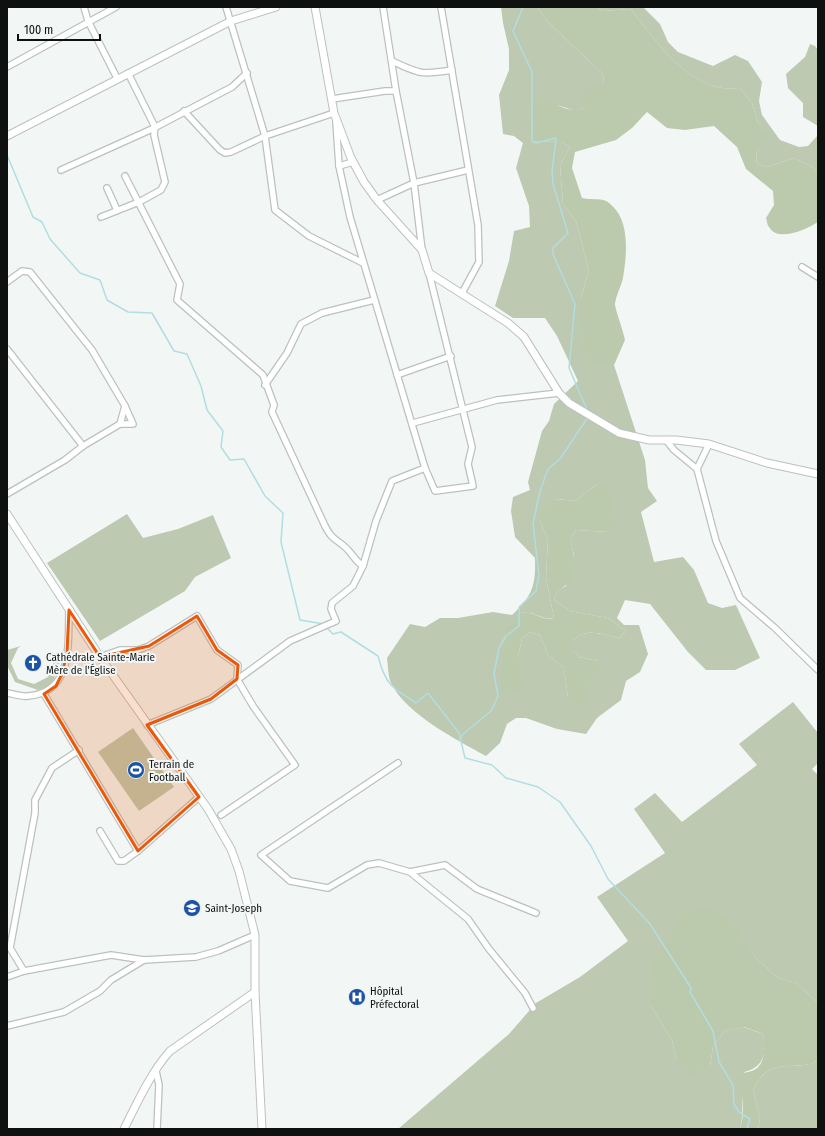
<svg xmlns="http://www.w3.org/2000/svg" width="825" height="1136" viewBox="0 0 825 1136" font-family="'Fira Sans Condensed',sans-serif">
<style>
.green{fill:#bdc9b1;fill-rule:evenodd}
.forest{fill:#bbcaac}
.lines{fill:none;stroke-linecap:round;stroke-linejoin:round}
.stream{stroke:#b2dde1;stroke-width:1.5}
.minor-casing{stroke:#bcc1bf;stroke-width:8}
.tertiary-casing{stroke:#bcc1bf;stroke-width:9}
.minor{stroke:#fff;stroke-width:5.5}
.tertiary{stroke:#fff;stroke-width:7}
.marked{fill:#e8590c;fill-opacity:0.2;stroke:#e8590c;stroke-width:3;stroke-linejoin:round}
.labels{text-anchor:middle;dominant-baseline:central;stroke-width:4;stroke-linejoin:round;paint-order:stroke}
.poi-label{font-size:11px;fill:#0f1110;stroke:#f2f7f5;text-anchor:start}
</style>
<rect width="100%" height="100%" fill="#f2f7f5"/>
<g class="green">
<path d="M501,7H537L548,22L603,74L604,84L585,108L576,111L557,105L530,141L561,142L570,147L560,165L563,204L576,221L589,270L581,298L592,364L614,365L645,460L648,488L657,501L641,512L654,562L683,557L694,570L708,603L722,608L736,605L760,658L735,670H706L688,652L650,604L625,600L617,618L624,625H639L648,654L640,672L626,681L621,700L597,718L586,734L557,729L526,718H516L507,724L500,743L486,756C457,740 406,714 391,683C388,676 388,666 387,658L410,624L425,627L440,618H458L493,612L512,615C532,596 536,586 535,558L515,537L511,511L513,497L530,490L528,482L542,431L549,421L554,404L578,381L557,336L545,318H513L495,306L509,261L514,231L530,227L529,206L516,168L523,143L514,136L503,134L499,95L509,70V49L503,23ZM599,483L608,532L576,530L570,538L574,556L566,586L557,591L554,600L570,611L608,618L626,631L619,638C601,634 586,627 572,641V651L579,657L598,661L589,685L568,697L564,668L548,655L540,635L530,632L522,638L518,657L521,613C537,611 539,620 554,618L546,578L548,540L540,521L556,499L575,501Z"/>
<path d="M597,7H643L660,24L668,42L678,52L713,66L735,55L748,61L762,82L759,101L762,115L780,140L799,147L808,146L818,135V173L812,167L794,158L767,167L757,164C755,151 758,146 768,139L758,123L752,103L740,88C734,88 728,89 722,88C681,81 655,38 630,9L603,11Z"/>
<polygon points="810,44 815,46 818,50 818,126 803,117 803,103 788,88 786,74 805,57"/>
<polygon points="127,514 143,538 178,529 213,515 231,558 195,577 185,591 100,641 47,563"/>
<polygon points="21,646 18,648 11,663 18,679 34,684 48,677 54,662 59,663 52,685 38,690 15,682 7,665 7,650"/>
<path d="M793,702L818,733V763L812,769L818,775V1003L796,983L778,978L756,958L743,942L742,933L651,1006L672,1040L676,1059L710,1066L713,1047L724,1031L743,1027L763,1034C767,1052 764,1068 744,1072C740,1092 745,1110 740,1129H398L509,1034L536,1003L580,977L628,941L597,897L665,853L634,809L655,793L682,822L757,765L739,744Z"/>
<polygon points="133,728 174,787 139,811 98,752"/>
<path d="M818,1060V1129H758L760,1118L753,1090C756,1085 759,1078 764,1074C779,1060 803,1071 818,1060Z"/>
</g>
<g class="forest">
<path d="M537,7H597L603,11L630,9C655,38 681,81 722,88C728,89 734,88 740,88L752,103L758,123L769,139C758,146 755,151 757,164L767,167L794,158L812,167L818,173V222C807,229 778,243 769,227C767,225 767,220 766,218L774,205L773,191L746,169L737,147L714,126L685,130L667,128L647,112L632,128L616,140L575,152L572,168L582,198C589,200 600,198 606,201C631,216 627,253 623,278C621,287 616,295 615,304C615,309 624,333 625,340L614,365H592L585,357L577,338L581,298L589,270L576,221L563,204L560,165L570,147L561,142L530,141L527,132L534,104L541,95C554,104 569,114 585,108L581,98L585,89L604,84L603,74L548,22Z"/>
<path d="M599,483L608,487L616,525L608,532L576,530L570,538C575,560 581,579 557,591L554,600L570,611L608,618L626,631L619,638C601,634 586,627 572,641V651L579,657L598,661L603,670L589,685L586,703L576,704L568,697L564,668L548,655L540,635L530,632L522,638L518,657L523,685L517,693L506,696L501,688V668L508,628L521,613C538,611 539,621 554,618L546,578L548,540L540,521L541,511L556,499L575,501Z"/>
<path d="M701,909L720,912L742,933L744,942L756,958L778,978L796,983L818,1003V1060C804,1071 779,1060 764,1074C759,1078 756,1085 753,1090L760,1118L758,1129H740C745,1113 744,1093 736,1078C745,1070 745,1074 754,1070C766,1064 765,1044 763,1034L744,1027L724,1031L713,1047L710,1066L691,1075L676,1059L672,1040L651,1006L649,985L651,966L682,913Z"/>
</g>
<g class="lines">
<g class="stream">
<polyline points="523,7 513,31 532,72 532,141 536,143 556,138 552,172 553,184 568,233 553,248 553,254 575,304 569,368 587,410"/>
<polyline points="7,155 33,217 42,222 50,239 80,273 100,280 107,300 128,312 152,313 174,351 187,354 201,386 207,410 223,431 221,447 230,460 244,459 265,496 283,513 281,542 300,620 324,624"/>
<path d="M326,627L333,634L341,632L378,656C385,684 392,688 416,703L428,693L459,733L465,758L492,765L506,778L538,787L560,802L591,846L608,879L650,924L691,988L690,992L713,1031L719,1062L733,1085L734,1104L739,1112L750,1119L747,1129"/>
<polyline points="460,740 462,735 491,711 498,696 494,674 499,648 506,636 519,626 519,607 536,591 539,575 533,524 540,491 548,469 560,459 588,417"/>
</g>
<g class="minor-casing">
<g id="minor">
<polyline points="84,7 88,21 117,78"/>
<polyline points="226,7 265,136 275,210 309,236 363,263"/>
<polyline points="383,7 396,91 414,183 422,250"/>
<polyline points="441,7 478,225 479,262 462,293"/>
<path d="M392,61C420,74 421,75 452,70"/>
<polyline points="7,67 116,7"/>
<polyline points="332,99 385,91 396,91"/>
<polyline points="184,111 220,150 225,153 231,152 265,136 334,113"/>
<polyline points="336,122 339,166 350,217 425,468 435,491 473,486 468,464 472,447 429,273"/>
<polyline points="339,166 353,162"/>
<polyline points="61,170 152,129 232,87 247,73"/>
<path d="M125,176L180,284L177,300L263,375L274,405L272,412L325,526C333,541 334,537 345,547C352,553 355,561 363,566"/>
<polyline points="107,188 117,210"/>
<polyline points="377,200 414,183 468,170"/>
<polyline points="101,217 139,202 161,190 165,182 154,135 155,127 128,73"/>
<polyline points="802,267 818,277"/>
<polyline points="7,282 22,271 30,272 92,350 125,406 120,424 83,446"/>
<polyline points="7,349 83,446 65,460 7,494"/>
<polyline points="397,375 451,356"/>
<polyline points="265,385 287,353 301,324 322,313 374,300"/>
<polyline points="413,423 497,400 559,393"/>
<polyline points="120,424 133,424 125,406"/>
<polyline points="666,440 674,450 697,469"/>
<polyline points="709,444 697,469 716,541 740,598 775,628 818,670"/>
<polyline points="100,657 120,650 138,650 149,646 197,616 217,650 238,665 237,679 253,706 295,765 221,815"/>
<path d="M7,693C14,694 22,697 28,696C73,693 68,644 69,610"/>
<polyline points="44,694 138,851 199,797"/>
<polyline points="147,725 211,699 290,641 336,621 331,609 332,603 353,586 363,566 376,521 392,481 425,468"/>
<polyline points="398,763 261,855 290,881 328,888 367,865 379,863 410,872 445,865 477,889 536,913"/>
<polyline points="100,831 118,861 124,861 138,851"/>
<polyline points="410,872 468,919 489,949 525,993 533,1008"/>
<polyline points="24,971 10,948 35,813 35,800 52,768 79,750"/>
<polyline points="7,977 24,971 111,955 144,960 196,957 218,951 255,935"/>
<polyline points="7,1026 64,1012 100,991 111,980 144,960"/>
<polyline points="156,1071 159,1085 157,1129"/>
</g>
</g>
<g class="tertiary-casing">
<g id="tertiary">
<polyline points="315,7 334,113 351,158 364,182 377,200 422,250 429,273 508,323 524,337 559,393 569,403 619,433 649,440 676,440 709,444 767,463 818,474"/>
<polyline points="7,136 231,21 276,7"/>
<polyline points="7,514 100,657 208,809 231,849 239,871 255,935 255,992 262,1129"/>
<path d="M124,1129C137,1103 151,1072 170,1051L255,992"/>
</g>
</g>
<use href="#minor" class="minor"/>
<use href="#tertiary" class="tertiary"/>
</g>
<path class="marked" d="M69,610L100,657L149,646L197,616L217,650L238,665L237,679L211,699L147,725L199,797L138,851L44,694L56,686L62,674L67,653Z"/>
<defs>
<g id="church-disc" transform="scale(0.9)"><circle r="9.5" fill="#1d53a5" stroke="#f2f7f5"/><path d="M-1.2-6h2.4v3.5h3.3v2.4h-3.3V6h-2.4V-.1h-3.3v-2.4h3.3Z" fill="#fff"/></g>
<g id="stadium-disc" transform="scale(0.9)"><circle r="9.5" fill="#1d53a5" stroke="#f2f7f5"/><path d="M0-5a6.5 5 0 1 0 0 10a6.5 5 0 1 0 0-10ZM-3.5-1.8h7v3.6h-7Z" fill="#fff"/></g>
<g id="school-disc" transform="scale(0.9)"><circle r="9.5" fill="#1d53a5" stroke="#f2f7f5"/><path d="M0-5L7-2L0 1L-7-2ZM-4 1L0 2.5L4 1V4Q0 6-4 4Z" fill="#fff"/></g>
<g id="hospital-disc" transform="scale(0.9)"><circle r="9.5" fill="#1d53a5" stroke="#f2f7f5"/><path d="M-5-5h3v3.5h4V-5h3V5h-3V1.5h-4V5h-3Z" fill="#fff"/></g>
</defs>
<g fill-rule="evenodd">
<use href="#church-disc" x="33" y="663"/>
<use href="#stadium-disc" x="136" y="770"/>
<use href="#school-disc" x="192" y="908"/>
<use href="#hospital-disc" x="357" y="997"/>
</g>
<g class="labels">
<g class="poi-label">
<text x="46" y="657">Cathédrale Sainte-Marie<tspan x="46" dy="13">Mère de l'Église</tspan></text>
<text x="149" y="764">Terrain de<tspan x="149" dy="13">Football</tspan></text>
<text x="205" y="908">Saint-Joseph</text>
<text x="370" y="991">Hôpital<tspan x="370" dy="13">Préfectoral</tspan></text>
</g>
</g>
<rect width="825" height="1136" fill="none" stroke="#0f1110" stroke-width="16"/>
<path d="M18 34v6h82v-6" fill="none" stroke="#0f1110" stroke-width="2"/>
<text x="24" y="34" font-size="12" fill="#0f1110" stroke="#f2f7f5" stroke-width="3" paint-order="stroke">100 m</text>
</svg>
